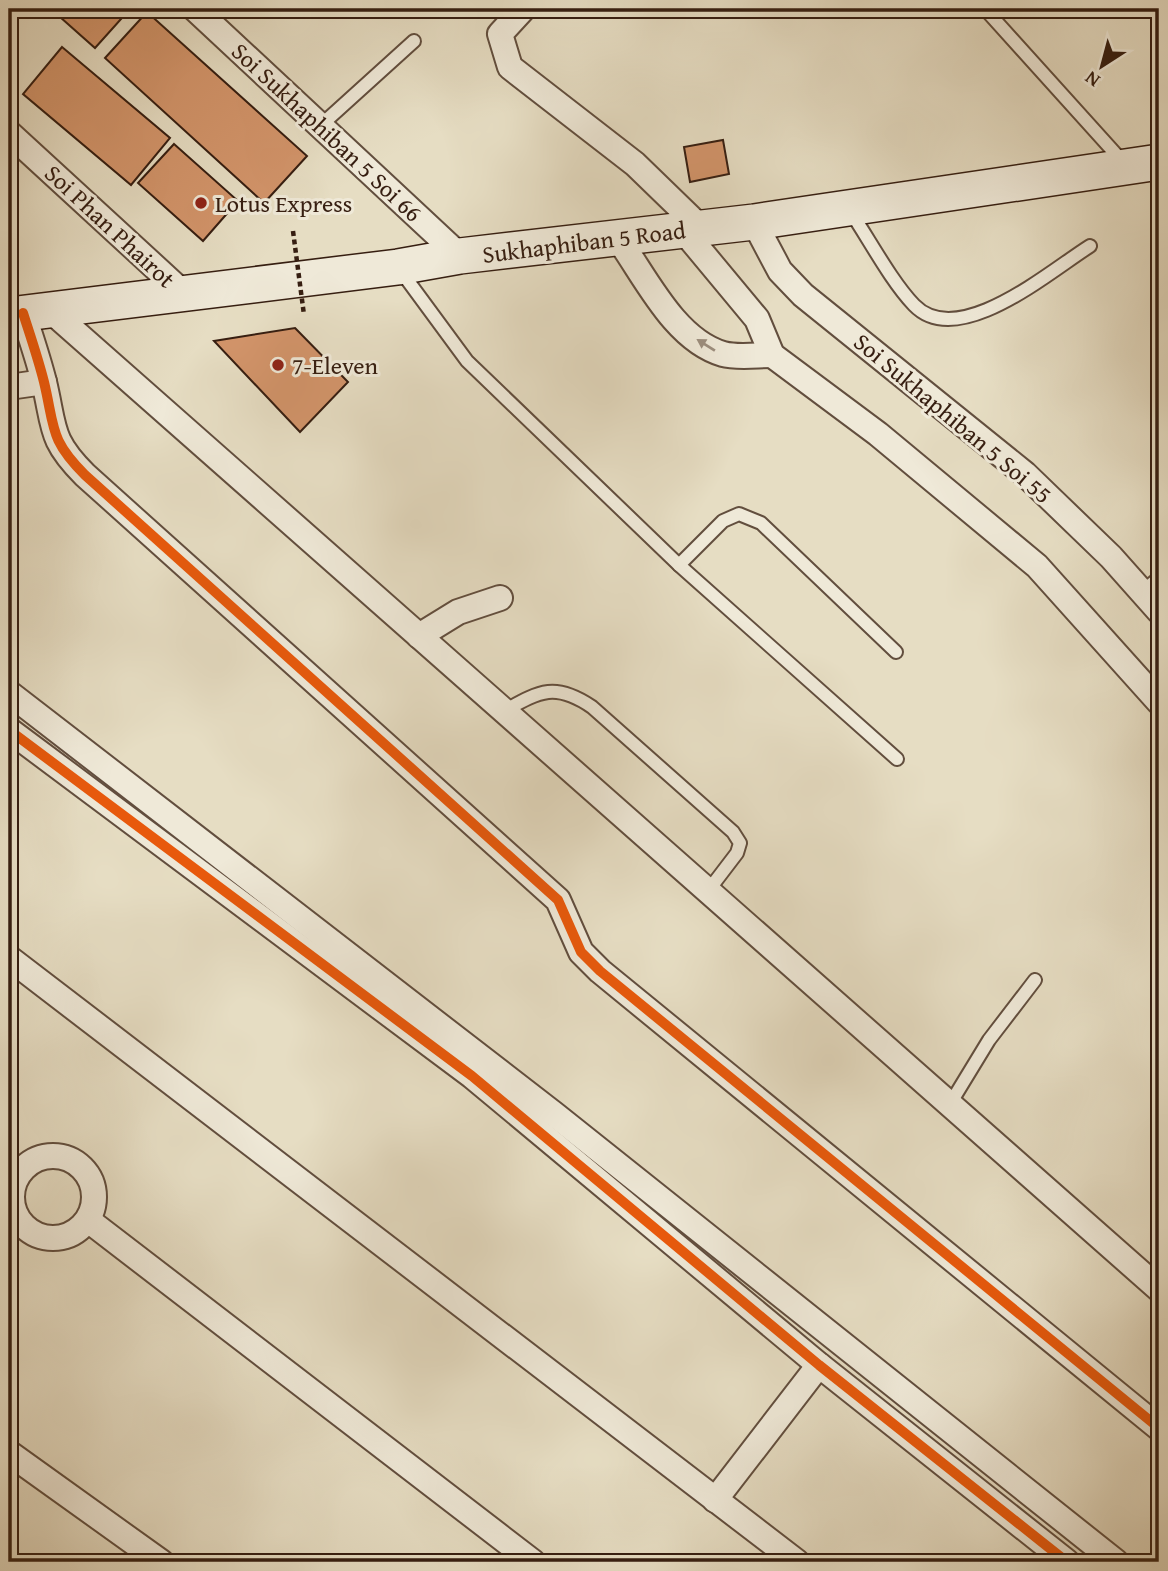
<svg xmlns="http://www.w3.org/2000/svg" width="1168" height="1571" viewBox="0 0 1168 1571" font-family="'Gentium Book Plus',serif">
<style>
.building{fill:#d2946a;stroke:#361e11;stroke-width:2}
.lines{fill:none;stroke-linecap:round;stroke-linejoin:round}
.lane-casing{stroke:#624e3e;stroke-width:16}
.street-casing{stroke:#624e3e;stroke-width:28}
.secondary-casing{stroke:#361e11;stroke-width:38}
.lane{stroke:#efe9d8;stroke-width:12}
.street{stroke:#efe9d8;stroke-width:24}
.secondary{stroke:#efe9d8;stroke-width:35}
.path-bridge{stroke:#361e11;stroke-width:4.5;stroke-dasharray:5 3.5;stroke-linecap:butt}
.cycleway-casing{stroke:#efe9d8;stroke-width:15}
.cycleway{stroke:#e8590c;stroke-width:10}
.oneway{fill:#9c8e7e}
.poi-dot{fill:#8f2418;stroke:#efe9d8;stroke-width:2.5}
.labels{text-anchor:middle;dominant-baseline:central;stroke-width:6;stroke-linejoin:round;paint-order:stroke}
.street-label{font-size:24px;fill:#361e11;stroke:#efe9d8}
.poi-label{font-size:24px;fill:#361e11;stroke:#efe9d8;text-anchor:start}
</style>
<rect width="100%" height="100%" fill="#e6ddc3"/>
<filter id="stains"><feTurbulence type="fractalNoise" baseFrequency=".00286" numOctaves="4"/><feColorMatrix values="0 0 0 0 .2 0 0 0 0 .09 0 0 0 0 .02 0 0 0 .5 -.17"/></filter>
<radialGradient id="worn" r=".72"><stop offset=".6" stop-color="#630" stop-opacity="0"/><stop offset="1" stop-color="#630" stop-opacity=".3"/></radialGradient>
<g class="building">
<polygon points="51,9 130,9 95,48"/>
<polygon points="147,12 307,156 264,203 105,58"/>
<polygon points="62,47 170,138 131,185 23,94"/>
<polygon points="723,140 729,174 690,182 684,147"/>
<polygon points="174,144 238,201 203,241 138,183"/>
<polygon points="295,328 348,382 300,432 214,341"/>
</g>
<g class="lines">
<g class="lane-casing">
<g id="lane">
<polyline points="985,9 1123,162"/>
<polyline points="319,127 414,41"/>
<path d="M850,211C869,239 891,281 914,305C958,351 1050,271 1090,246"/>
<polyline points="400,270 467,361 679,565 897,759"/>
<polyline points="679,565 723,521 739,514 761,523 896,652"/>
<polyline points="1142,592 1159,578"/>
<path d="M504,711C540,691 555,682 592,707L733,832L740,843L737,853L708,891"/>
<polyline points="950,1104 989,1040 1035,980"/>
</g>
</g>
<g class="street-casing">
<g id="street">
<polyline points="195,9 460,256"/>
<polyline points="523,9 500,34 510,67 635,164 701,228"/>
<polyline points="9,133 181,291"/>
<polyline points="754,222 780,271 803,295 1025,474 1111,557 1159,611"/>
<polyline points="683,230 757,319 772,355 878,434 1037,566 1159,702"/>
<path d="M619,240C646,278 675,340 723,354C737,358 757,355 772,355"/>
<polyline points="50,310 1159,1289"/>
<path d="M23,313C30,335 38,358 44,382C55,428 49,439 85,475L558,900L581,952L600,971L1159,1428"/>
<polyline points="9,387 44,382"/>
<polyline points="419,636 458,612 500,598"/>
<polyline points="9,693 554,1114 1116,1562"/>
<polyline points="9,730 472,1076 819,1365 1067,1562"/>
<polyline points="9,958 797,1562"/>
<circle cx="53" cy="1197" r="41"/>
<polyline points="88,1220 533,1562"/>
<polyline points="9,1453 161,1562"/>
<polyline points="715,1500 819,1365"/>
</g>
</g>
<g class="secondary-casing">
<polyline id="secondary" points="9,315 398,267 460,256 754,222 1159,162"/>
</g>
<use href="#lane" class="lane"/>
<use href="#street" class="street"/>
<use href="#secondary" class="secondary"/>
<polyline class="path-bridge" points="293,231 304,315"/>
<g class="cycleway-casing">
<g id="cycleway">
<path d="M23,313C30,335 38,358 44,382C55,428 49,439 85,475L558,900L581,952L600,971L1159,1428"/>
<polyline points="9,730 472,1076 819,1365 1067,1562"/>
</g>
</g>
<use href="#cycleway" class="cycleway"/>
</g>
<defs><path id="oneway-solid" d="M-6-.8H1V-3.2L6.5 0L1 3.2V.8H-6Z" transform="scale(1.75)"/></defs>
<use class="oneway" href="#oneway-solid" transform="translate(706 345) rotate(-148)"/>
<g class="poi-dot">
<circle cx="201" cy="203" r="7"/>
<circle cx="278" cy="365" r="7"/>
</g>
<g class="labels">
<g class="street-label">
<text transform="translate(327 132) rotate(43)">Soi Sukhaphiban 5 Soi 66</text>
<text transform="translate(110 226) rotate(43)">Soi Phan Phairot</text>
<text transform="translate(584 242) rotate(-7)">Sukhaphiban 5 Road</text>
<text transform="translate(953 418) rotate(40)">Soi Sukhaphiban 5 Soi 55</text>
</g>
<g class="poi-label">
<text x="215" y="203">Lotus Express</text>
<text x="292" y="365">7-Eleven</text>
</g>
</g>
<rect width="1168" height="1571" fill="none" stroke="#e6ddc3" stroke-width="35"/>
<rect x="10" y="10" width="1147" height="1550" fill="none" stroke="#361e11" stroke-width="3.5"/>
<rect x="18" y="18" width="1133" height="1536" fill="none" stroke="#361e11" stroke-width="2"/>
<g transform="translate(1102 66) rotate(216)" stroke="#efe9d8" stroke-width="5" paint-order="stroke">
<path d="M0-5L12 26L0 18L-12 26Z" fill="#361e11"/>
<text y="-10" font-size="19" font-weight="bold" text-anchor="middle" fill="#361e11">N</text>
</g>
<rect width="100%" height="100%" filter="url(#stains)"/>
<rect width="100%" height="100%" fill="url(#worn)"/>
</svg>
